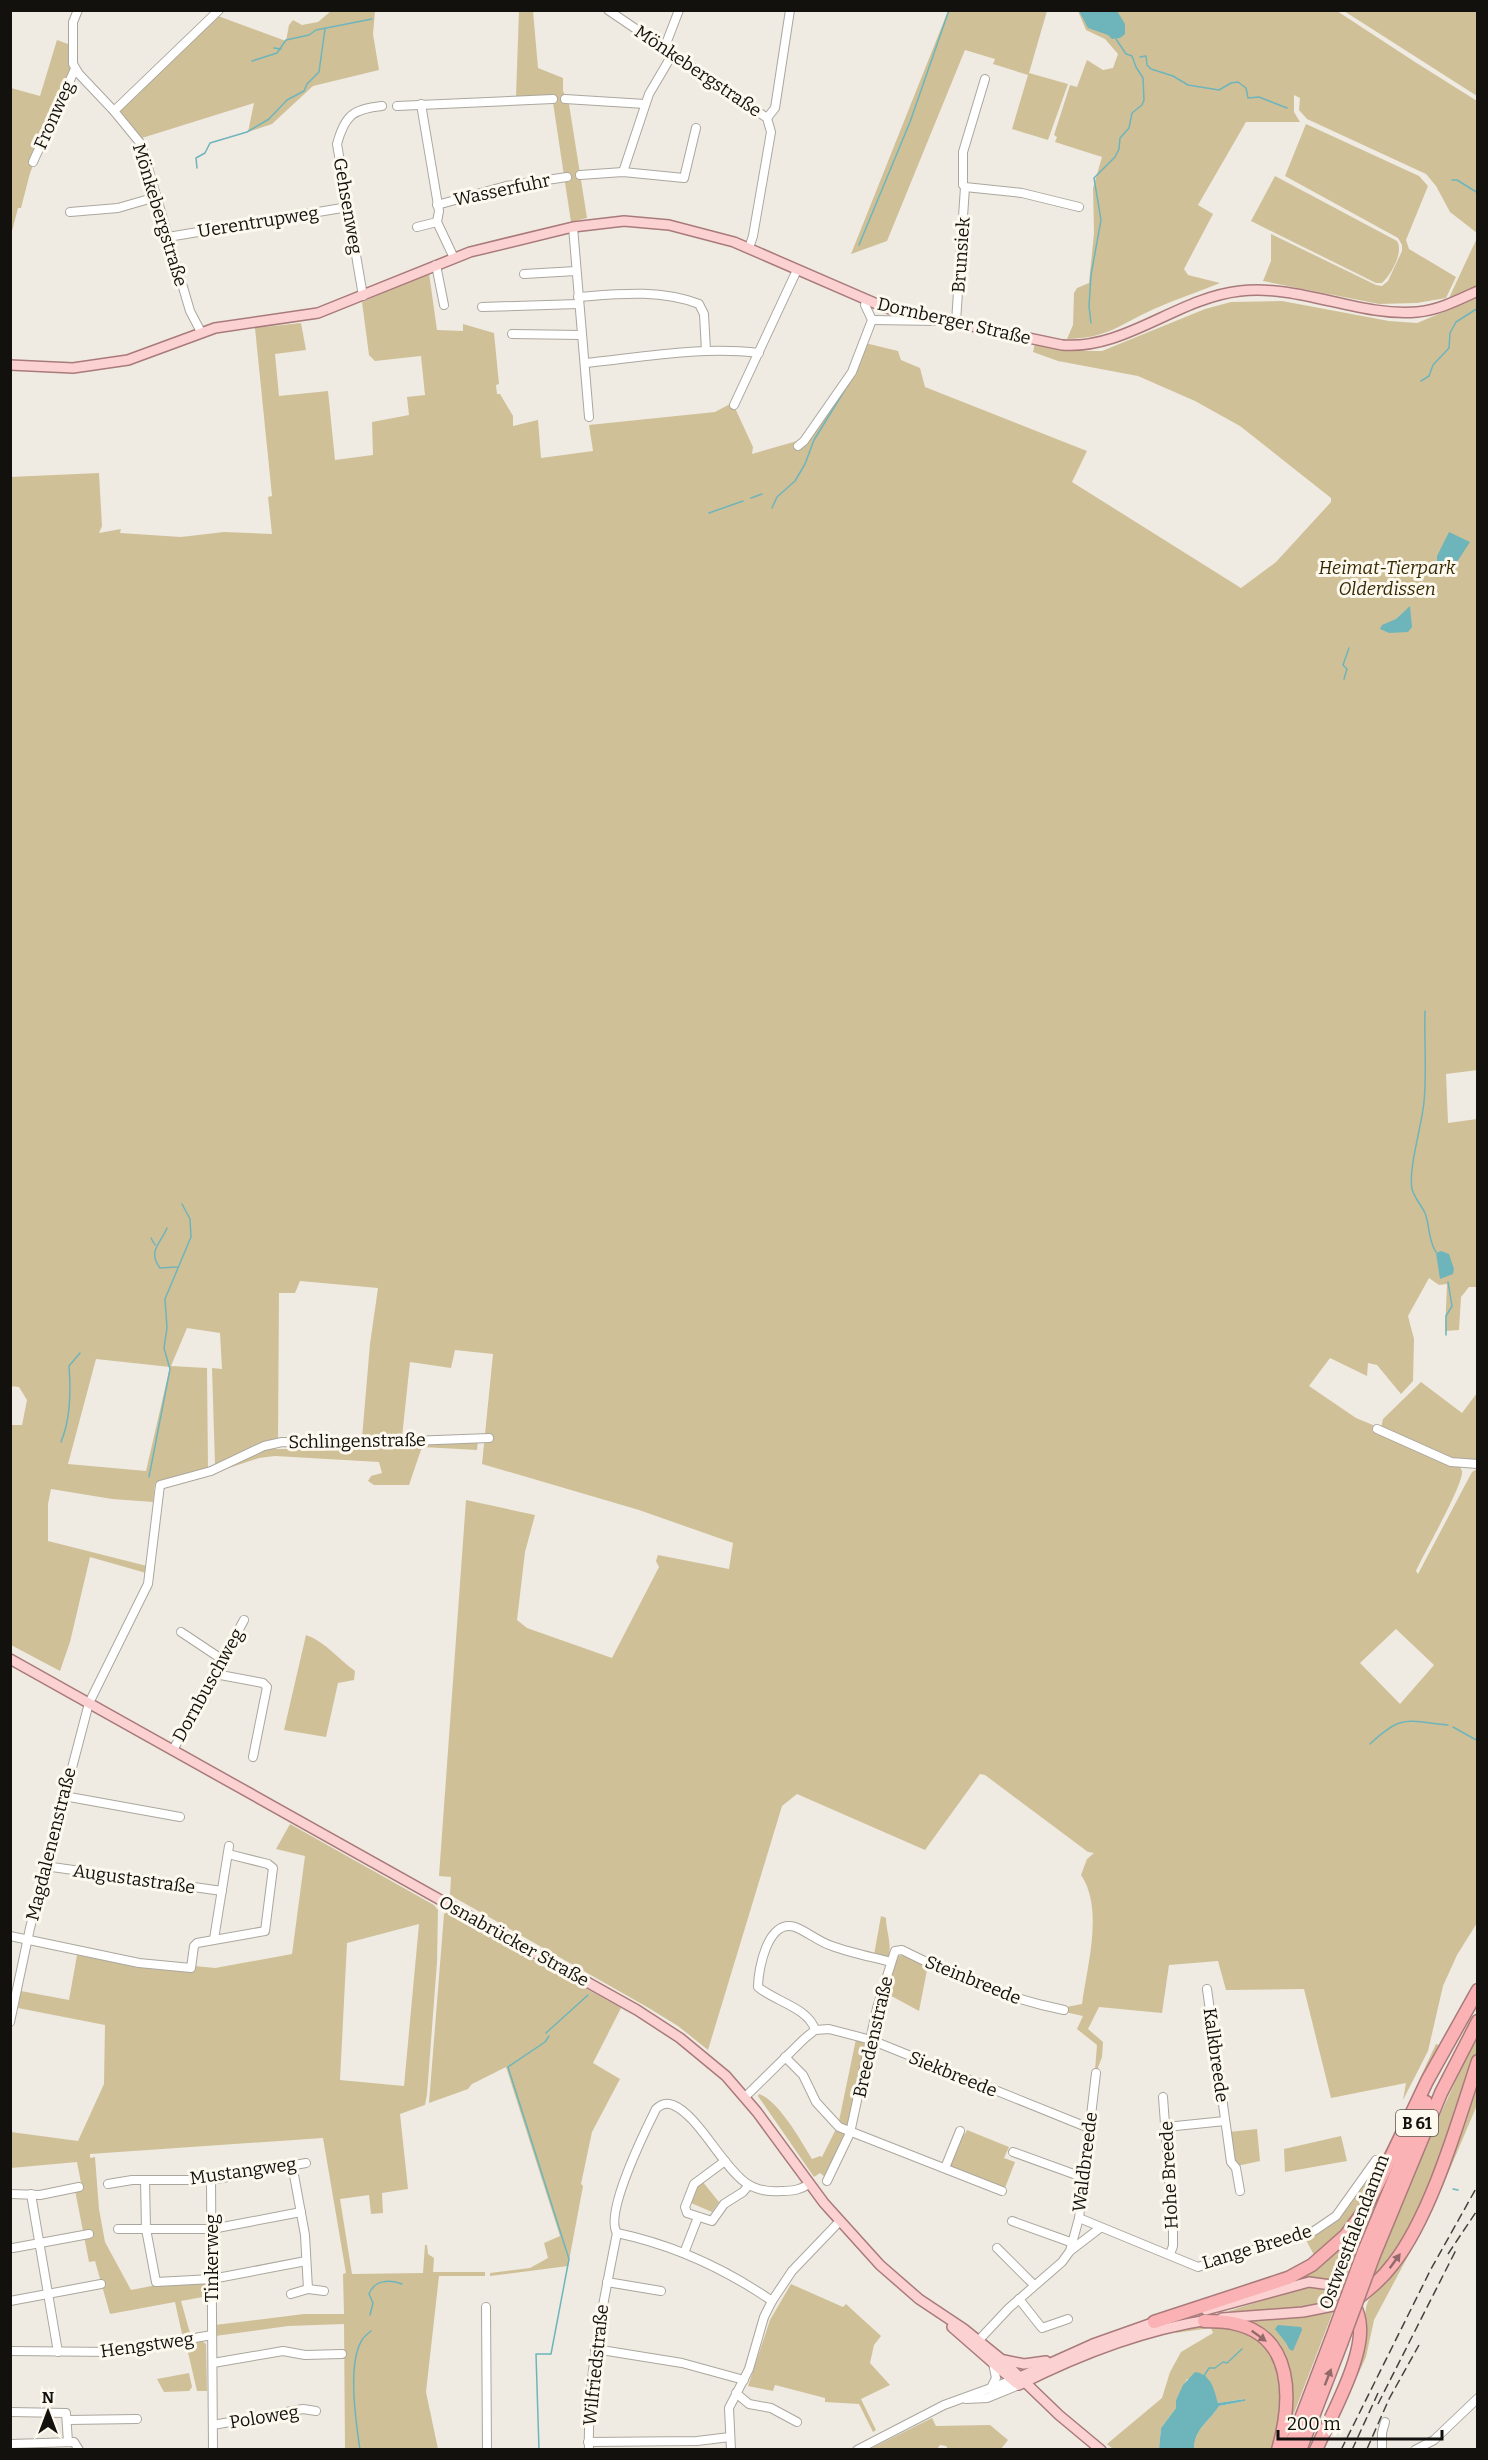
<svg xmlns="http://www.w3.org/2000/svg" width="1488" height="2460" viewBox="0 0 1488 2460" font-family="Bitter,serif">
<style>
.green{fill:#d0c098;fill-rule:evenodd}
.water{fill:#6eb5bb}
.lines{fill:none;stroke-linecap:round;stroke-linejoin:round}
.stream{stroke:#6eb5bb;stroke-width:1.5}
.minor-casing{stroke:#aba79e;stroke-width:10}
.major-casing{stroke:#a97a7a;stroke-width:12}
.highway-casing{stroke:#a97a7a;stroke-width:15}
.minor{stroke:#fff;stroke-width:8}
.major{stroke:#fcd1d2;stroke-width:9}
.highway{stroke:#fab2b4;stroke-width:12}
.rail{stroke:#44423d;stroke-width:1.5;stroke-dasharray:9 4.5;stroke-linecap:butt}
.highway-bridge-casing{stroke:#a97a7a;stroke-width:15;stroke-linecap:butt}
.highway-bridge{stroke:#fab2b4;stroke-width:12}
.oneway{fill:#926a69}
.labels{text-anchor:middle;dominant-baseline:central;stroke-width:6;stroke-linejoin:round;paint-order:stroke}
.shield{fill:#fdf9ef;stroke:#595752;stroke-width:1.5}
.shield-label{font-size:16px;font-weight:bold;fill:#13110e}
.street-label{font-size:18px;fill:#13110e;stroke:#fdf9ef}
.park-label{font-size:18px;font-style:italic;fill:#362800;stroke:#fdf9ef}
</style>
<rect width="100%" height="100%" fill="#efebe2"/>
<g class="green">
<polygon points="331,11 375,11 373,34 379,70 313,86 272,124 248,132 254,103 142,138 121,112 121,109 218,16 286,41 289,25 293,20 302,25 318,22"/>
<polygon points="519,11 533,11 538,68 563,78 563,91 569,104 587,218 571,222 552,96 516,96"/>
<polygon points="948,11 1047,11 1029,73 1068,84 1048,140 1012,129 1028,75 993,64 995,59 965,50 887,241 851,254"/>
<path d="M1078,11H1337L1415,62L1477,101V233L1450,212L1436,186L1426,174L1307,119L1299,110L1300,98L1294,95V112L1300,122H1246L1198,205L1213,214L1184,269L1188,275L1220,283C1198,292 1176,299 1154,309C1119,325 1108,338 1067,339L1073,325L1074,293L1077,288L1089,283L1094,233L1093,188L1102,157L1055,142L1057,137L1054,135L1070,85L1077,87L1087,60L1103,70L1113,68L1118,54L1105,39L1086,30Z"/>
<polygon points="1344,11 1477,11 1477,96"/>
<polygon points="57,40 68,44 68,62 71,71 30,173 21,208 18,208 11,235 11,88 40,96"/>
<polygon points="1306,124 1419,176 1428,186 1406,240 1409,249 1456,277 1446,298 1417,303 1379,304 1263,281 1271,261 1271,234 1376,285 1382,286 1388,281 1402,251 1402,245 1398,238 1285,176"/>
<path d="M1275,176L1397,241C1404,252 1391,275 1382,283H1376L1251,221Z"/>
<polygon points="1477,238 1477,286 1449,298"/>
<path d="M429,273L437,330L463,331V324L494,333L499,384L496,385L497,394H500L513,416V426L538,420L541,458L593,451L589,425L715,412L730,404L735,408L753,447L752,454L804,439L817,427L865,343L898,351L901,360L920,368L925,387L1087,451L1072,482L1241,588L1276,562L1331,502V498L1240,426L1195,401L1138,376L1058,361L1033,352L1035,343L1066,351H1102L1205,309L1231,302L1282,301L1389,321L1417,323L1477,298L1478,1070L1446,1074L1448,1123L1477,1119V1287H1469L1461,1297L1459,1330L1445,1331L1447,1284L1439,1285L1429,1278L1408,1316L1414,1339L1413,1381L1401,1394L1377,1365L1368,1363L1367,1376L1330,1358L1309,1386L1356,1418L1373,1425L1372,1431L1460,1467L1462,1471C1464,1484 1424,1553 1416,1571L1418,1574L1472,1472L1477,1469V1923L1457,1955L1443,1986L1428,2051L1403,2100L1406,2083L1331,2098L1304,1989L1226,1990L1218,1961L1169,1965L1162,2013L1099,2007L1088,2029L1103,2042L1102,2057L1097,2070H1095L1097,2045L1077,2029L1083,2016L1065,2012L1066,2007L1082,2004C1087,1966 1104,1909 1081,1875L1087,1859L1094,1853L1088,1852L985,1775L980,1774L925,1850L797,1794L782,1806L708,2050L678,2026L647,2007L450,1895L451,1877L439,1876L466,1500L535,1515L525,1552L517,1620L527,1628L612,1658L659,1567L656,1561L658,1555L729,1569L733,1543L639,1510L482,1464L493,1354L455,1350L451,1368L410,1362L402,1437L362,1438L370,1344L378,1288L300,1281L295,1293H279L278,1438L215,1465L212,1368L222,1369L220,1333L187,1328L171,1366L207,1368L208,1468L158,1481L155,1483L153,1502L112,1499L51,1489L48,1504V1541L147,1566L146,1573L90,1557L70,1642L60,1671L11,1645V1425H22L27,1400L19,1387L10,1386V477L99,473L102,526L99,533L121,529L120,533L181,537L224,532L272,534L268,497L272,496L255,328L301,323L306,350L275,354L279,396L328,391L335,460L373,455L372,422L409,415L407,397L425,395L421,356L375,361L369,355L362,302ZM96,1359L170,1367L146,1471L68,1464ZM1396,1629L1434,1665L1400,1704L1360,1663Z"/>
<polygon points="1421,1382 1462,1413 1477,1393 1477,1462 1452,1459 1381,1428 1383,1419"/>
<polygon points="478,1440 477,1450 422,1447 409,1485 374,1485 368,1481 371,1476 382,1473 379,1462 275,1456 259,1458 195,1479 273,1446 276,1449 332,1449 333,1445"/>
<path d="M306,1635C326,1642 338,1659 355,1671L354,1680L338,1683L326,1737L284,1730Z"/>
<path d="M290,1824L434,1905L438,1910L437,1962L427,2094L425,2105L400,2114L408,2189L382,2193L383,2213L371,2214L369,2195L340,2199L352,2274L423,2273L425,2245H427L428,2254L434,2258L433,2272H485V2276H439L426,2392L438,2449H345L344,2324L288,2326L215,2336V2325L304,2314H344L343,2274L346,2273L323,2138L90,2154V2158L95,2157L99,2209L105,2242L131,2290L172,2282H208V2296L181,2301L190,2333L182,2334L175,2302L110,2314L95,2261L89,2262L75,2190L82,2188L77,2162L11,2168V2132L78,2141L104,2084L105,2025L18,2008L21,1991L69,2000L77,1955L152,1969L194,1972L195,1966L215,1968L292,1954L305,1856L276,1849ZM419,1924L404,2086L340,2080L347,1943Z"/>
<polygon points="447,1912 621,2008 593,2063 620,2079 592,2132 581,2184 583,2186 568,2266 490,2276 490,2273 530,2268 548,2258 544,2243 560,2236 506,2067 472,2084 468,2089 429,2103 444,1914"/>
<path d="M881,1916L886,1918C886,1931 893,1947 888,1958L874,1955Z"/>
<polygon points="905,1955 928,1965 919,2011 884,1992 894,1960 898,1956"/>
<path d="M1477,2036V2054C1457,2111 1441,2173 1411,2226C1400,2247 1386,2264 1371,2282C1402,2198 1438,2117 1477,2036Z"/>
<polygon points="856,2039 867,2043 849,2127 839,2121"/>
<path d="M1436,2044L1441,2046L1358,2210L1338,2236L1314,2255L1305,2238C1369,2213 1407,2103 1436,2044Z"/>
<path d="M1477,2085V2105L1433,2209L1374,2320L1366,2357L1324,2449L1320,2450L1366,2331C1362,2288 1376,2299 1397,2270C1410,2253 1417,2232 1426,2213C1445,2170 1462,2129 1477,2085Z"/>
<path d="M759,2094C779,2101 801,2141 812,2159L820,2156L822,2157L836,2129L846,2135L825,2177L820,2173L814,2177L758,2096Z"/>
<polygon points="1257,2129 1260,2161 1237,2166 1233,2161 1229,2132"/>
<polygon points="967,2130 1009,2147 1004,2158 1015,2162 1005,2188 950,2167 949,2163 962,2135 965,2134"/>
<polygon points="1341,2136 1347,2161 1285,2172 1284,2149"/>
<polygon points="702,2181 719,2202 712,2212 691,2203 699,2184"/>
<polygon points="1375,2202 1342,2287 1333,2283 1299,2280 1297,2277"/>
<polygon points="791,2284 843,2307 846,2304 881,2336 874,2345 870,2363 890,2385 861,2399 876,2430 873,2432 859,2404 825,2402 825,2398 775,2385 773,2391 748,2386 770,2320"/>
<polygon points="1309,2286 1329,2288 1339,2295 1337,2301 1306,2307 1230,2313 1229,2311"/>
<polygon points="1334,2309 1286,2434 1288,2368 1237,2320"/>
<path d="M1205,2325L1252,2332L1277,2359L1282,2385L1278,2427L1272,2449H1194C1194,2429 1209,2422 1219,2406L1245,2401L1244,2399L1218,2403L1208,2378L1187,2379L1176,2400V2408L1161,2428L1159,2449H1113L1107,2444L1162,2398L1170,2372L1181,2352L1213,2333L1211,2328L1175,2333L1178,2330Z"/>
<polygon points="202,2341 206,2344 207,2391 197,2391 187,2348 188,2344"/>
<polygon points="189,2373 192,2387 189,2391 164,2392 157,2379"/>
<polygon points="932,2418 936,2426 990,2425 1008,2440 1001,2449 948,2449 946,2446 940,2445 937,2449 870,2449"/>
</g>
<g class="water">
<polygon points="1079,11 1117,11 1125,24 1125,34 1120,38 1112,39 1108,35 1088,28"/>
<polygon points="1449,532 1470,542 1453,568 1437,576 1437,556"/>
<polygon points="1410,606 1412,627 1408,632 1389,633 1380,629 1382,625 1396,619"/>
<polygon points="1441,1251 1449,1254 1454,1269 1453,1274 1440,1279 1436,1253"/>
<path d="M1278,2325L1301,2327L1302,2330L1293,2351L1289,2349C1286,2341 1280,2336 1275,2329Z"/>
<path d="M1195,2372C1211,2374 1214,2389 1218,2403L1245,2399V2401L1219,2406C1209,2422 1194,2429 1194,2449H1159L1161,2428L1176,2408V2400L1183,2385Z"/>
</g>
<g class="lines">
<g class="stream">
<polyline points="274,48 281,49"/>
<polyline points="1140,57 1146,56 1147,65 1151,69 1173,76 1188,85 1219,90 1231,83 1238,82 1246,88 1248,98 1259,97 1287,108"/>
<polyline points="252,61 277,53 286,40 309,35 316,30 372,19"/>
<polyline points="197,168 196,158 205,153 210,143 247,132 269,119 287,100 304,91 307,84 319,72 325,29"/>
<polyline points="1452,180 1457,180 1478,193"/>
<polyline points="859,245 910,122 949,10"/>
<polyline points="1091,323 1089,306 1091,275 1101,220 1094,178 1115,157 1119,149 1120,138 1129,128 1132,113 1142,105 1144,100 1143,78 1136,67 1132,56 1126,54 1116,39"/>
<polyline points="1421,381 1429,376 1433,365 1449,348 1450,333 1456,322 1478,308"/>
<polyline points="751,498 762,494"/>
<polyline points="772,508 777,497 795,481 805,464 814,440 854,375"/>
<polyline points="709,513 743,501"/>
<polyline points="1344,679 1347,669 1343,665 1349,648"/>
<path d="M1425,1011C1424,1041 1427,1072 1424,1102C1422,1125 1408,1169 1412,1189C1414,1197 1421,1205 1425,1213C1430,1226 1428,1240 1436,1252"/>
<path d="M167,1228C161,1243 147,1251 160,1268L177,1267"/>
<polyline points="151,1238 155,1245"/>
<polyline points="1446,1335 1446,1316 1452,1306 1448,1282"/>
<path d="M61,1442C71,1418 71,1391 69,1366L80,1353"/>
<polyline points="149,1477 170,1369 164,1348 167,1328 165,1299 191,1237 190,1219 182,1204"/>
<polyline points="1453,1727 1478,1741"/>
<path d="M1370,1744C1402,1714 1406,1721 1448,1725"/>
<polyline points="1477,1900 1478,1898"/>
<polyline points="546,2033 588,1995"/>
<polyline points="1453,2189 1458,2190"/>
<path d="M370,2315L373,2303L369,2294C374,2280 390,2279 402,2284"/>
<polyline points="1204,2376 1209,2368 1215,2368 1223,2362 1227,2363 1242,2349"/>
<path d="M360,2450C356,2422 347,2364 362,2340C364,2336 369,2333 371,2331"/>
<polyline points="539,2450 536,2354 551,2354 569,2259 508,2067 545,2042 549,2036"/>
</g>
<g class="minor-casing">
<g id="minor">
<polyline points="78,10 73,22 73,64 79,74 114,111 141,144 190,311 201,332"/>
<polyline points="608,10 767,118 771,132 753,236 749,248"/>
<polyline points="664,49 679,10"/>
<polyline points="565,99 645,104"/>
<polyline points="421,104 439,211 437,222 454,258"/>
<polyline points="397,106 553,99"/>
<polyline points="114,111 219,10"/>
<polyline points="767,118 775,108 790,10"/>
<polyline points="33,162 75,69"/>
<polyline points="623,172 649,94 672,55"/>
<polyline points="580,175 623,172 684,178 696,128"/>
<polyline points="965,187 1022,193 1079,207"/>
<polyline points="437,205 506,186 567,177"/>
<polyline points="70,212 118,208 156,197"/>
<polyline points="417,227 437,222"/>
<polyline points="573,227 589,417"/>
<polyline points="168,237 348,207"/>
<polyline points="436,265 444,305"/>
<polyline points="524,274 576,271"/>
<path d="M363,296L337,144C345,115 353,109 382,106"/>
<path d="M578,297C618,294 659,289 699,304L704,314L706,351"/>
<polyline points="482,307 578,304"/>
<polyline points="872,320 939,321"/>
<polyline points="956,322 965,187 963,185 963,152 985,79"/>
<polyline points="512,334 581,335"/>
<path d="M586,363C643,357 702,346 759,353"/>
<polyline points="734,405 797,270"/>
<polyline points="798,446 804,441 852,372 872,320 865,305 866,300"/>
<polyline points="1377,1429 1451,1462 1478,1464"/>
<polyline points="181,1632 223,1660"/>
<polyline points="215,1674 263,1683 267,1687 253,1757"/>
<polyline points="173,1750 244,1620"/>
<polyline points="64,1796 180,1817"/>
<polyline points="45,1866 222,1891"/>
<polyline points="10,1936 139,1963 191,1968 194,1946 197,1943 265,1931 273,1868 268,1864 228,1854"/>
<polyline points="214,1939 229,1846"/>
<polyline points="1207,1989 1231,2162 1236,2168 1240,2191"/>
<polyline points="10,2022 30,1928 89,1703 148,1584 160,1485 211,1471 264,1446 282,1442 359,1443 489,1438"/>
<path d="M815,2030C809,2008 774,2001 758,1987C758,1969 768,1918 795,1927C808,1932 819,1942 832,1946C851,1953 872,1957 891,1962"/>
<polyline points="785,2057 803,2075 816,2102 839,2127 1002,2191"/>
<polyline points="745,2097 804,2039 815,2030 829,2029 871,2040 1089,2128"/>
<polyline points="1163,2097 1173,2232 1173,2246 1170,2254"/>
<polyline points="1166,2127 1225,2121"/>
<polyline points="1013,2152 1082,2177"/>
<polyline points="725,2161 694,2184 685,2207 687,2213 712,2221 724,2204 743,2192 749,2185"/>
<polyline points="292,2164 305,2235 308,2289 324,2291"/>
<polyline points="945,2168 960,2131"/>
<polyline points="145,2180 146,2229 156,2282 212,2279 306,2261"/>
<polyline points="211,2180 213,2450"/>
<path d="M827,2181L850,2133L877,2008L895,1951L902,1950C956,1977 1005,1998 1064,2010"/>
<polyline points="108,2184 132,2180 211,2180 306,2163"/>
<polyline points="10,2194 40,2195 79,2187"/>
<polyline points="31,2194 58,2352"/>
<polyline points="1079,2218 1198,2267 1314,2231 1336,2216 1376,2160"/>
<polyline points="1012,2221 1073,2243"/>
<polyline points="118,2229 212,2229 301,2212"/>
<path d="M617,2233C674,2245 724,2268 772,2301"/>
<polyline points="13,2248 89,2234"/>
<polyline points="997,2248 1034,2285"/>
<polyline points="1070,2251 1079,2218 1096,2073"/>
<polyline points="684,2253 698,2217"/>
<polyline points="607,2282 661,2291"/>
<polyline points="291,2294 308,2289"/>
<polyline points="1019,2299 1042,2328 1068,2319"/>
<polyline points="10,2301 101,2284"/>
<polyline points="486,2307 487,2450"/>
<polyline points="978,2341 1009,2308 1062,2262 1070,2251 1100,2228"/>
<polyline points="595,2349 682,2363 744,2380"/>
<polyline points="10,2351 114,2352 212,2335"/>
<polyline points="213,2363 283,2351 305,2355 342,2354"/>
<polyline points="991,2388 996,2378 993,2363"/>
<polyline points="736,2393 749,2404 771,2408 797,2422"/>
<polyline points="966,2399 987,2398 1019,2385"/>
<polyline points="10,2412 66,2413 68,2442"/>
<polyline points="68,2420 137,2419"/>
<polyline points="213,2425 303,2409 316,2411"/>
<polyline points="588,2442 697,2441 730,2437"/>
<polyline points="10,2444 74,2442 79,2450"/>
<path d="M589,2450C587,2376 603,2305 617,2233C604,2214 645,2131 656,2109C660,2105 666,2102 673,2105C698,2115 722,2166 746,2183C756,2190 770,2192 782,2191C793,2191 800,2190 809,2184"/>
<polyline points="731,2450 729,2408 749,2369 764,2317 772,2301 792,2271 839,2222"/>
<polyline points="857,2450 944,2405 1013,2380"/>
<polyline points="1382,2450 1382,2433 1385,2422"/>
<polyline points="1415,2450 1434,2440 1478,2398"/>
</g>
</g>
<g class="major-casing">
<g id="major">
<path d="M10,365L73,368L128,360L215,328L318,313L470,252L573,227L624,221L669,225L734,242L886,308L1062,345C1125,350 1177,298 1240,291C1299,284 1360,317 1417,312C1439,310 1458,300 1478,291"/>
<polyline points="10,1659 637,2010 680,2038 726,2076 757,2112 824,2203 880,2265 919,2299 964,2329 1001,2359 1059,2415 1101,2450"/>
<polyline points="1206,2310 1309,2282 1331,2285 1351,2300"/>
<polyline points="1222,2318 1303,2312 1348,2303"/>
<polyline points="952,2327 1016,2383"/>
<polyline points="1004,2360 1024,2364 1046,2361"/>
<polyline points="1013,2380 1093,2344 1158,2321"/>
<path d="M1019,2385C1078,2355 1143,2330 1208,2320"/>
</g>
</g>
<g class="highway-casing">
<g id="highway">
<polyline points="1364,2251 1426,2102"/>
<polyline points="1374,2255 1441,2093 1478,2021"/>
<path d="M1204,2321C1213,2321 1223,2321 1232,2323C1295,2335 1292,2401 1278,2450"/>
<polyline points="1154,2322 1288,2278 1312,2265 1346,2235 1363,2212 1378,2184 1427,2081 1478,1990"/>
<polyline points="1289,2450 1331,2340"/>
<polyline points="1300,2450 1341,2344"/>
<path d="M1316,2450C1330,2418 1362,2361 1360,2328C1360,2319 1357,2310 1353,2302C1368,2290 1382,2279 1393,2264C1432,2214 1458,2121 1478,2061"/>
</g>
</g>
<use href="#minor" class="minor"/>
<use href="#major" class="major"/>
<use href="#highway" class="highway"/>
<g class="rail">
<polyline points="1448,2254 1478,2209"/>
<polyline points="1378,2404 1457,2248"/>
<polyline points="1367,2449 1389,2399 1419,2345"/>
<polyline points="1341,2450 1431,2269 1478,2185"/>
<polyline points="1352,2450 1378,2393"/>
</g>
<g class="highway-bridge-casing">
<g id="highway-bridge">
<polyline points="1331,2340 1364,2251"/>
<polyline points="1341,2344 1374,2255"/>
</g>
</g>
<use href="#highway-bridge" class="highway-bridge"/>
</g>
<defs><path id="oneway-solid" d="M-6-.8H1V-3.2L6.5 0L1 3.2V.8H-6Z" transform="scale(1.5)"/></defs>
<g class="oneway">
<use href="#oneway-solid" transform="translate(1395 2261) rotate(-54)"/>
<use href="#oneway-solid" transform="translate(1259 2336) rotate(36)"/>
<use href="#oneway-solid" transform="translate(1328 2377) rotate(-69)"/>
</g>
<g class="labels">
<rect class="shield" x="1396" y="2110" width="42" height="26" rx="4.5"/>
<g class="shield-label">
<text x="1417" y="2123">B 61</text>
</g>
<g class="street-label">
<text transform="translate(698 71) rotate(34)">Mönkebergstraße</text>
<text transform="translate(54 115) rotate(-66)">Fronweg</text>
<text transform="translate(502 190) rotate(-12)">Wasserfuhr</text>
<text transform="translate(348 206) rotate(80)">Gehsenweg</text>
<text transform="translate(160 215) rotate(73)">Mönkebergstraße</text>
<text transform="translate(258 222) rotate(-9)">Uerentrupweg</text>
<text transform="translate(961 255) rotate(-86)">Brunsiek</text>
<text transform="translate(954 321) rotate(13)">Dornberger Straße</text>
<text transform="translate(357 1441) rotate(-1)">Schlingenstraße</text>
<text transform="translate(208 1685) rotate(-61)">Dornbuschweg</text>
<text transform="translate(51 1844) rotate(-76)">Magdalenenstraße</text>
<text transform="translate(134 1879) rotate(8)">Augustastraße</text>
<text transform="translate(514 1941) rotate(29)">Osnabrücker Straße</text>
<text transform="translate(973 1980) rotate(22)">Steinbreede</text>
<text transform="translate(873 2037) rotate(-77)">Breedenstraße</text>
<text transform="translate(1216 2055) rotate(82)">Kalkbreede</text>
<text transform="translate(953 2074) rotate(22)">Siekbreede</text>
<text transform="translate(1085 2162) rotate(-83)">Waldbreede</text>
<text transform="translate(243 2171) rotate(-8)">Mustangweg</text>
<text transform="translate(1169 2175) rotate(-93)">Hohe Breede</text>
<text transform="translate(1354 2232) rotate(-69)">Ostwestfalendamm</text>
<text transform="translate(1257 2247) rotate(-17)">Lange Breede</text>
<text transform="translate(212 2258) rotate(-90)">Tinkerweg</text>
<text transform="translate(147 2345) rotate(-8)">Hengstweg</text>
<text transform="translate(596 2365) rotate(-84)">Wilfriedstraße</text>
<text transform="translate(264 2417) rotate(-9)">Poloweg</text>
</g>
<g class="park-label">
<text x="1387" y="568">Heimat-Tierpark<tspan x="1387" dy="21">Olderdissen</tspan></text>
</g>
</g>
<rect width="1488" height="2460" fill="none" stroke="#13110e" stroke-width="24"/>
<g transform="translate(48 2412)" stroke="#fdf9ef" stroke-width="4.5" paint-order="stroke">
<path d="M0-4.5L10 22L0 15L-10 22Z" fill="#13110e"/>
<text y="-9" font-size="16" font-weight="bold" text-anchor="middle" fill="#13110e">N</text>
</g>
<path d="M1278 2430v9h164v-9" fill="none" stroke="#13110e" stroke-width="3"/>
<text x="1287" y="2430" font-size="18" fill="#13110e" stroke="#fdf9ef" stroke-width="4.5" paint-order="stroke">200 m</text>
</svg>
